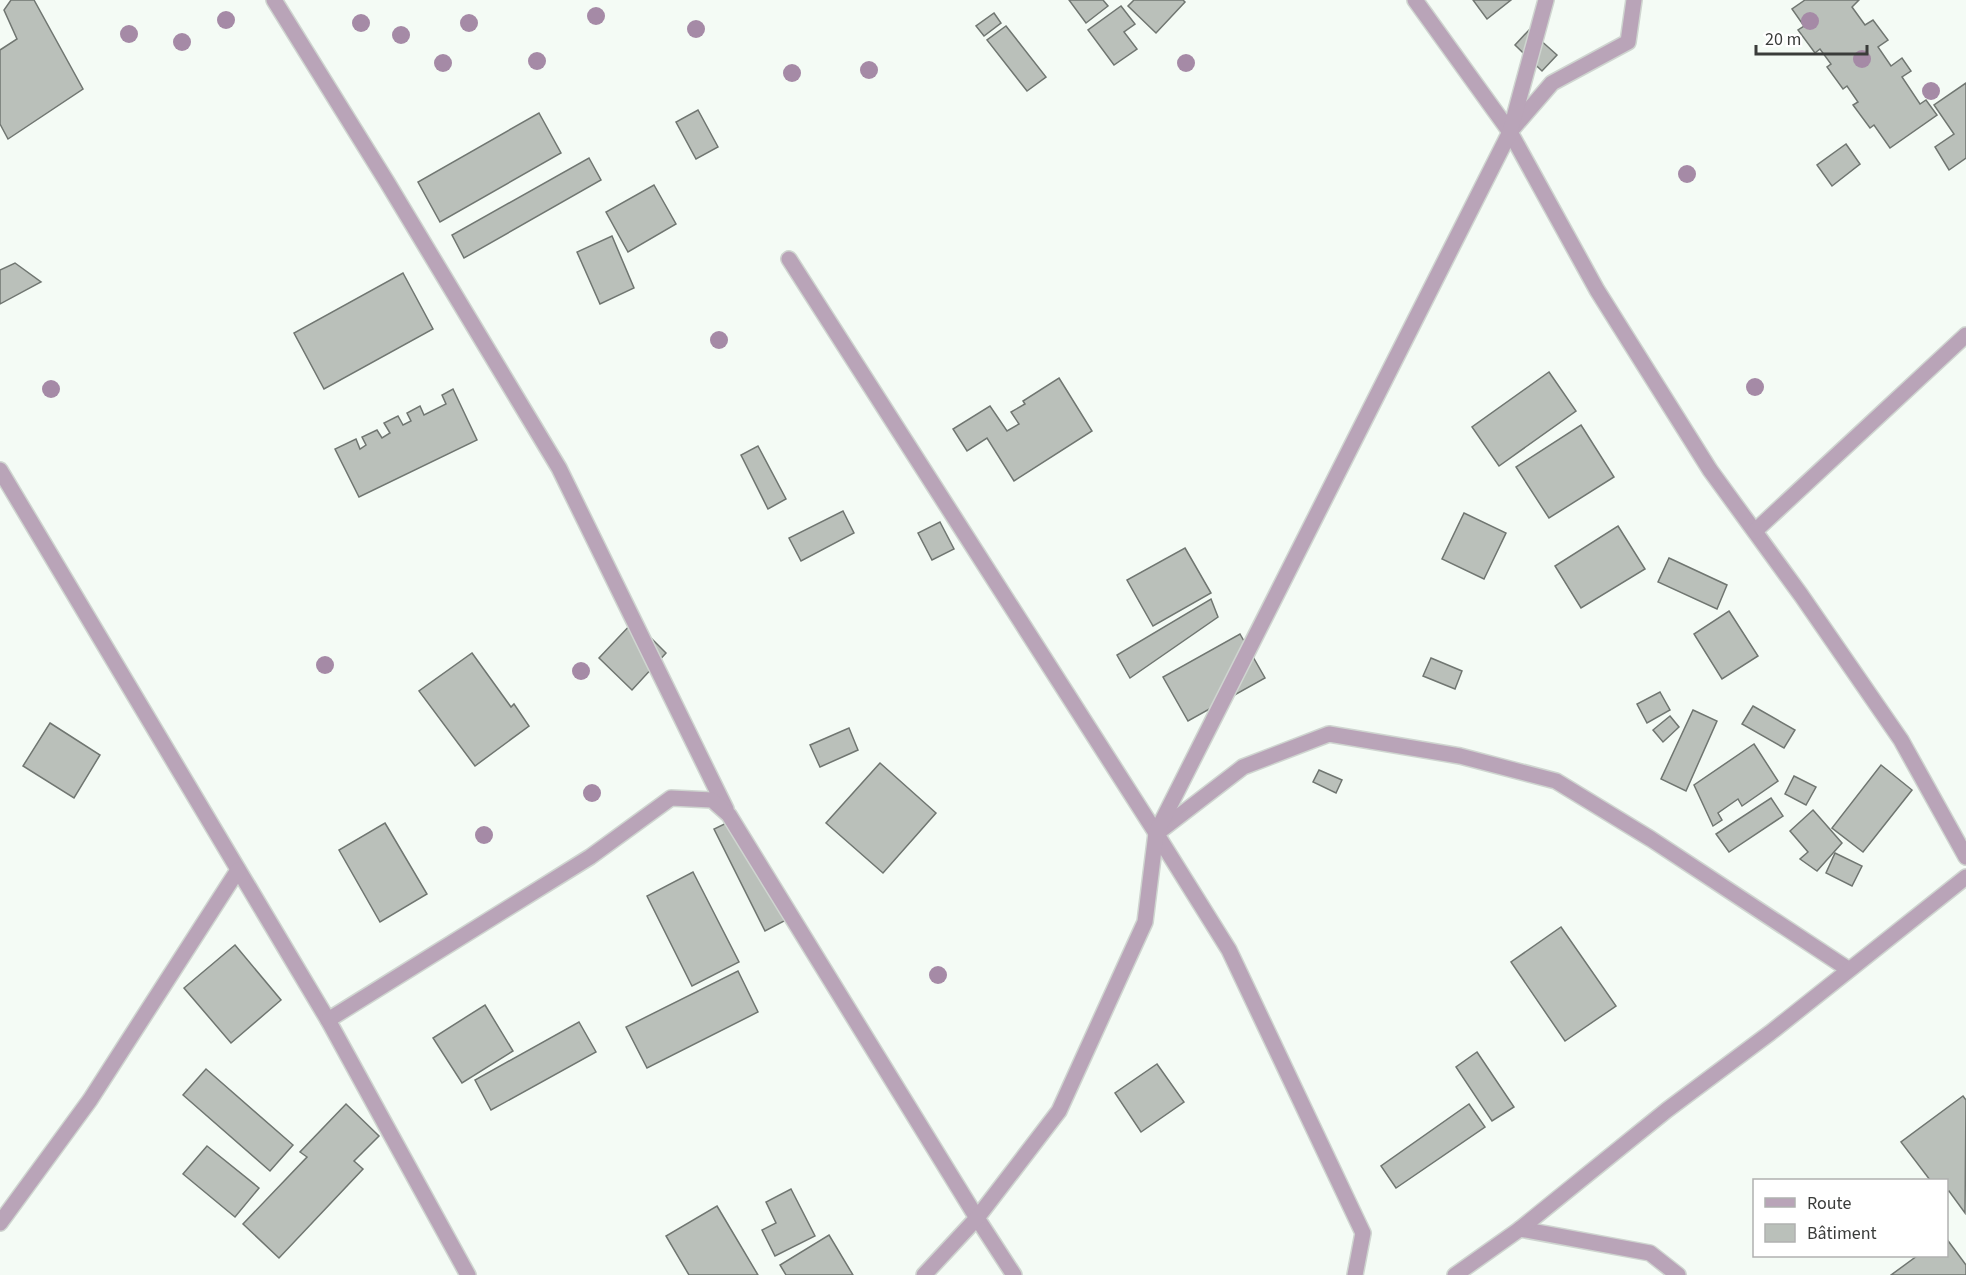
<svg xmlns="http://www.w3.org/2000/svg" width="1966" height="1275" viewBox="0 0 1966 1275" font-family="'Source Sans 3',sans-serif">
<style>
.building{fill:#bac0ba;stroke:#707671;stroke-width:1.5}
.lines{fill:none;stroke-linecap:round;stroke-linejoin:round}
.minor-casing{stroke:#cfd5d0;stroke-width:18}
.minor{stroke:#b9a4b8;stroke-width:15}
.tree{fill:#a58aa6}
</style>
<rect width="100%" height="100%" fill="#f4fbf5"/>
<g class="building">
<polygon points="11,0 34,0 83,89 8,139 0,124 0,50 17,39 4,10"/>
<polygon points="1069,0 1103,0 1108,6 1086,23"/>
<polygon points="1134,0 1183,0 1185,2 1156,33 1128,6"/>
<polygon points="1473,0 1511,0 1487,19"/>
<polygon points="1805,0 1859,0 1852,7 1865,25 1873,20 1888,40 1878,47 1891,66 1902,58 1911,71 1902,77 1920,104 1926,100 1937,115 1890,148 1874,125 1870,128 1853,105 1858,102 1847,86 1843,89 1827,67 1831,64 1820,49 1815,53 1798,30 1804,26 1792,9"/>
<polygon points="1121,6 1135,24 1124,32 1137,49 1114,65 1088,30"/>
<polygon points="994,13 1001,23 984,36 976,26"/>
<polygon points="1006,26 1046,77 1027,91 987,40"/>
<polygon points="1529,30 1557,55 1542,71 1515,45"/>
<polygon points="1966,83 1966,158 1949,170 1935,147 1954,134 1934,105"/>
<polygon points="698,110 718,147 696,159 676,122"/>
<polygon points="539,113 561,153 440,222 418,182"/>
<polygon points="1846,144 1860,164 1832,186 1817,165"/>
<polygon points="589,158 601,180 464,258 452,235"/>
<polygon points="654,185 676,224 628,252 606,212"/>
<polygon points="612,236 634,288 600,304 577,252"/>
<polygon points="15,263 41,282 0,304 0,270"/>
<polygon points="403,273 433,329 324,389 294,333"/>
<polygon points="1549,372 1576,411 1499,466 1472,427"/>
<polygon points="1059,378 1092,431 1014,481 987,438 967,451 953,429 990,406 1007,431 1019,424 1011,412 1025,404 1023,401"/>
<polygon points="453,389 477,440 359,497 335,449 356,439 360,449 366,445 362,437 377,430 382,438 390,433 384,423 398,416 403,425 411,421 407,413 420,406 424,415 446,404 442,395"/>
<polygon points="1581,425 1614,477 1549,518 1516,467"/>
<polygon points="758,446 786,499 768,509 741,455"/>
<polygon points="843,511 854,533 801,561 789,538"/>
<polygon points="1464,513 1506,533 1484,579 1442,559"/>
<polygon points="940,522 954,549 932,560 918,533"/>
<polygon points="1618,526 1645,569 1581,608 1555,566"/>
<polygon points="1185,548 1211,593 1153,626 1127,580"/>
<polygon points="1669,558 1727,585 1717,609 1658,582"/>
<polygon points="1211,599 1218,617 1130,678 1117,655"/>
<polygon points="1729,611 1758,656 1722,679 1694,634"/>
<polygon points="634,621 666,653 632,690 599,658"/>
<polygon points="1240,634 1265,678 1188,721 1163,677"/>
<polygon points="472,653 511,707 514,704 529,726 475,766 419,691"/>
<polygon points="1431,658 1462,671 1455,689 1423,676"/>
<polygon points="1660,692 1670,710 1647,723 1637,704"/>
<polygon points="1753,706 1795,730 1784,748 1742,724"/>
<polygon points="1693,710 1717,721 1686,791 1661,779"/>
<polygon points="1670,716 1679,727 1663,742 1653,730"/>
<polygon points="50,723 100,755 74,798 23,766"/>
<polygon points="849,728 858,750 820,767 810,745"/>
<polygon points="1754,744 1778,781 1742,806 1738,799 1718,813 1722,820 1713,826 1694,785"/>
<polygon points="880,763 936,813 883,873 826,823"/>
<polygon points="1881,765 1912,790 1863,852 1832,828"/>
<polygon points="1319,770 1342,780 1336,793 1313,782"/>
<polygon points="1794,776 1816,787 1806,805 1785,794"/>
<polygon points="1771,798 1783,816 1729,852 1716,834"/>
<polygon points="1813,810 1842,843 1817,871 1800,859 1808,852 1790,831"/>
<polygon points="737,818 788,919 765,931 714,829"/>
<polygon points="385,823 427,894 380,922 339,850"/>
<polygon points="1835,853 1862,866 1852,886 1826,873"/>
<polygon points="693,872 739,962 692,986 647,896"/>
<polygon points="1561,927 1616,1006 1565,1041 1511,962"/>
<polygon points="235,945 281,1000 231,1043 184,988"/>
<polygon points="738,971 758,1012 647,1068 626,1027"/>
<polygon points="485,1005 513,1051 462,1083 433,1038"/>
<polygon points="579,1022 596,1052 491,1110 475,1080"/>
<polygon points="1477,1052 1514,1107 1492,1121 1456,1067"/>
<polygon points="1157,1064 1184,1102 1141,1132 1115,1093"/>
<polygon points="206,1069 293,1145 270,1171 183,1095"/>
<polygon points="1963,1096 1966,1100 1965,1213 1949,1191 1946,1193 1946,1180 1930,1180 1901,1142"/>
<polygon points="346,1104 379,1136 354,1161 363,1169 279,1258 243,1224 307,1157 300,1152"/>
<polygon points="1469,1104 1485,1127 1396,1188 1381,1166"/>
<polygon points="207,1146 259,1188 235,1217 183,1174"/>
<polygon points="791,1189 815,1236 775,1256 762,1230 776,1223 766,1202"/>
<polygon points="717,1206 758,1275 689,1275 666,1236"/>
<polygon points="829,1235 853,1275 786,1275 780,1265"/>
<polygon points="1946,1238 1966,1265 1966,1275 1891,1275 1917,1256 1946,1256"/>
</g>
<g class="lines">
<g class="minor-casing">
<g id="minor">
<polyline points="274,0 387,182 559,468 726,809"/>
<polyline points="1415,0 1510,132 1597,290 1710,470 1801,595 1901,740 1966,857"/>
<polyline points="1514,127 1552,83 1628,42 1634,0"/>
<polyline points="789,259 1156,833 1229,950 1363,1233 1355,1275"/>
<polyline points="0,470 328,1020 468,1275"/>
<polyline points="1755,531 1966,335"/>
<polyline points="1161,830 1243,767 1329,734 1460,756 1556,781 1651,839 1848,969"/>
<polyline points="328,1020 590,857 671,798 712,800 729,815 977,1218 1014,1275"/>
<polyline points="0,1223 90,1100 238,870"/>
<polyline points="1520,1229 1650,1253 1678,1275"/>
<polyline points="924,1275 977,1218 1059,1111 1145,922 1156,833 1510,132 1546,0"/>
<polyline points="1455,1275 1520,1229 1667,1110 1770,1033 1966,877"/>
</g>
</g>
<use href="#minor" class="minor"/>
</g>
<g class="tree">
<circle cx="596" cy="16" r="9"/>
<circle cx="226" cy="20" r="9"/>
<circle cx="1810" cy="21" r="9"/>
<circle cx="361" cy="23" r="9"/>
<circle cx="469" cy="23" r="9"/>
<circle cx="696" cy="29" r="9"/>
<circle cx="129" cy="34" r="9"/>
<circle cx="401" cy="35" r="9"/>
<circle cx="182" cy="42" r="9"/>
<circle cx="1862" cy="59" r="9"/>
<circle cx="537" cy="61" r="9"/>
<circle cx="443" cy="63" r="9"/>
<circle cx="1186" cy="63" r="9"/>
<circle cx="869" cy="70" r="9"/>
<circle cx="792" cy="73" r="9"/>
<circle cx="1931" cy="91" r="9"/>
<circle cx="1687" cy="174" r="9"/>
<circle cx="719" cy="340" r="9"/>
<circle cx="1755" cy="387" r="9"/>
<circle cx="51" cy="389" r="9"/>
<circle cx="325" cy="665" r="9"/>
<circle cx="581" cy="671" r="9"/>
<circle cx="592" cy="793" r="9"/>
<circle cx="484" cy="835" r="9"/>
<circle cx="938" cy="975" r="9"/>
</g>
<rect x="1753" y="1179" width="195" height="78" fill="#ffffff" stroke="#b0b1b0" stroke-width="1.5"/>
<rect x="1765" y="1198" width="30" height="9" fill="#b9a4b8" stroke="#b0b1b0" stroke-width="1.5"/>
<text x="1807" y="1209" font-size="18" fill="#3a3c3a">Route</text>
<rect x="1765" y="1224" width="30" height="18" fill="#bac0ba" stroke="#b0b1b0" stroke-width="1.5"/>
<text x="1807" y="1239" font-size="18" fill="#3a3c3a">Bâtiment</text>
<path d="M1756 45v9h111v-9" fill="none" stroke="#3a3c3a" stroke-width="3"/>
<text x="1765" y="45" font-size="18" fill="#3a3c3a" stroke="#ffffff" stroke-width="4.5" paint-order="stroke">20 m</text>
</svg>
